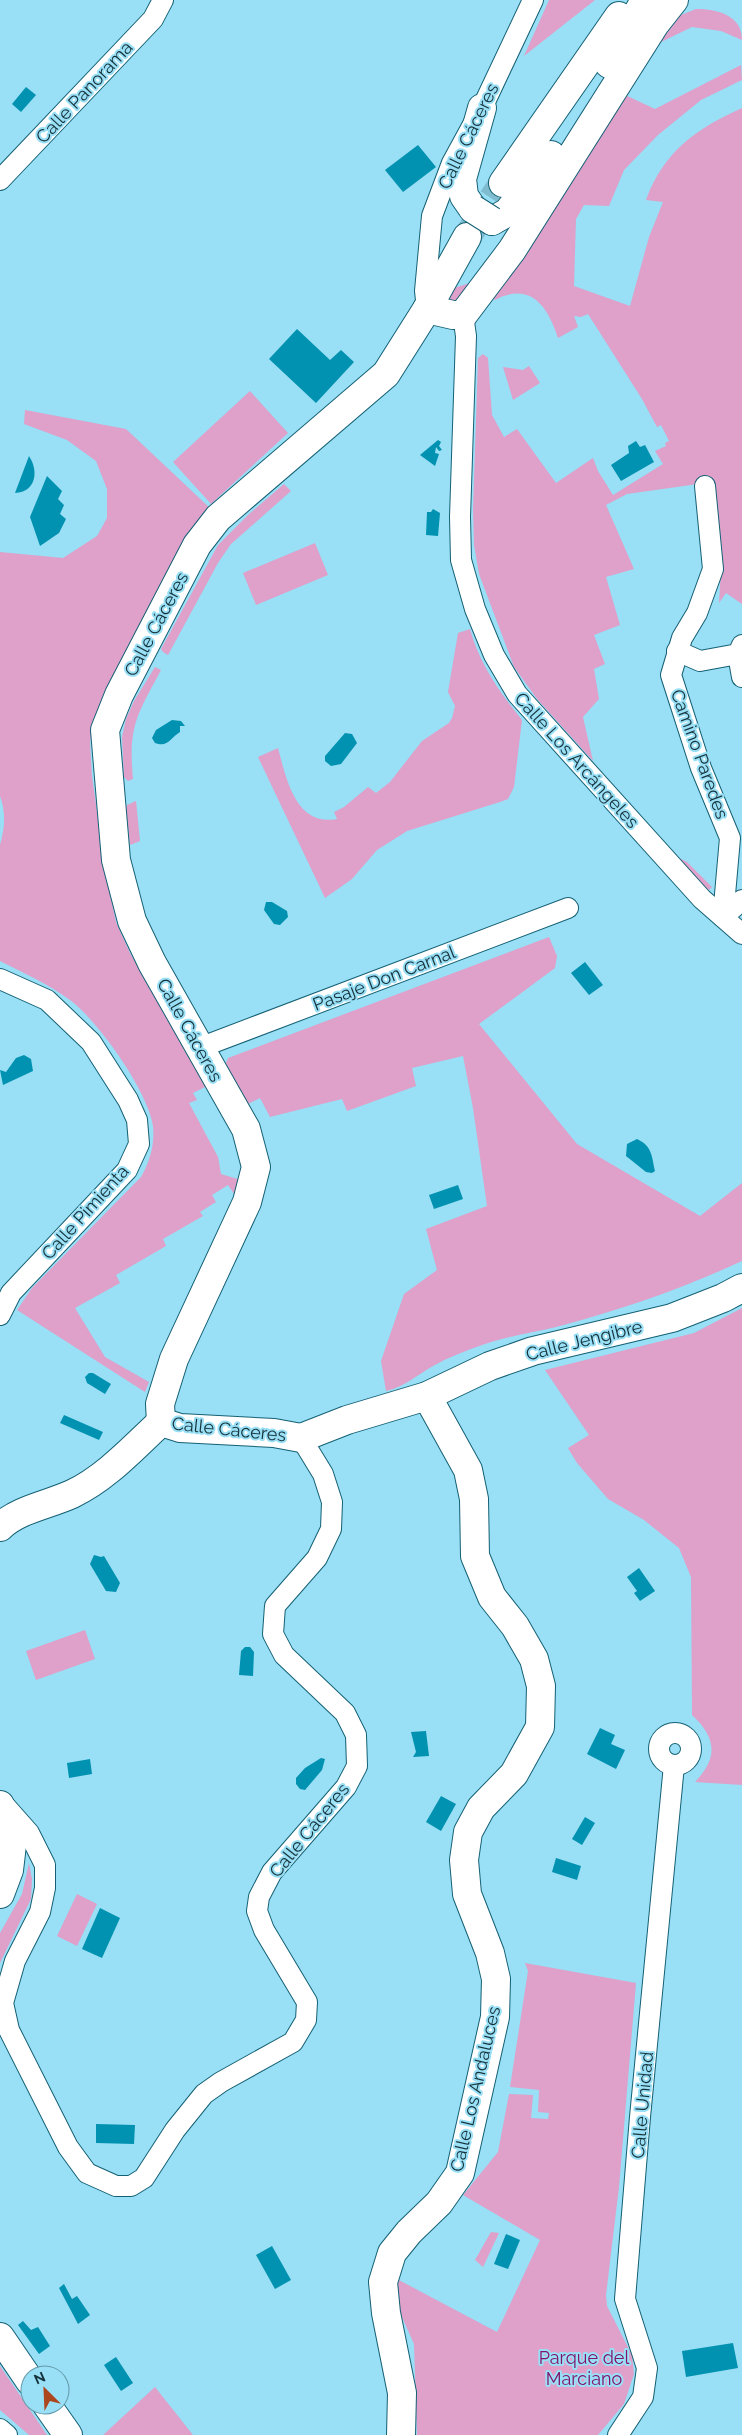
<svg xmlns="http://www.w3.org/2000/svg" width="742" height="2435" viewBox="0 0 742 2435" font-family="Raleway,sans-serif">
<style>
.green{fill:#dfa0ca}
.water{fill:#0092b0}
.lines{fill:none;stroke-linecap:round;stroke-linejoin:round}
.secondary-tunnel{stroke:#7fbcd0;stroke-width:28;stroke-dasharray:28 14;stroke-linecap:butt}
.street-casing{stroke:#146074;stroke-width:22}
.secondary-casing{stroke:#146074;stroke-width:30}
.street{stroke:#fff;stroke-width:20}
.secondary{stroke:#fff;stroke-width:28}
.secondary-bridge-casing{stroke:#146074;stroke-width:30;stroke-linecap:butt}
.secondary-bridge{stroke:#fff;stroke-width:28}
.labels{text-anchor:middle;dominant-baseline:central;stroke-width:4;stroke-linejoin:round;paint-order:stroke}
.street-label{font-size:18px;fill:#15323a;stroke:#99dff5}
.park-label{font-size:18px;fill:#831269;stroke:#99dff5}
</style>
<rect width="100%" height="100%" fill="#99dff5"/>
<g class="green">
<polygon points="549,0 595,0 524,56"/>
<path d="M696,9C717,9 742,15 742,40L721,31L692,27L659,43L681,15Z"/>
<path d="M741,65L742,80L701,100L658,135L624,170L609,206L584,205L576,219L574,286L630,306L649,237L663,202L646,200C664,151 696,129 742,108V604L726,593L719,603L721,569L712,482L627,494L606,505L634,569L606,577L620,625L594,635L605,664L594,669L599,699L583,717L593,761L537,699L514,667L479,574L474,545L473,509L478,358L483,354L488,358L492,415L504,437L517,429L556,483L593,458L598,471L613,495L663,464L655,451L666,446L665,443L669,441L661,425L657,427L642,399L588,314L581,317L574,316L578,327L558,338C548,307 531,281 495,300L487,293L623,94L655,109Z"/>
<polygon points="479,280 459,304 442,305 448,290"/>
<polygon points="529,366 540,383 513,400 503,367 523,370"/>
<polygon points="250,391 288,433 211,504 173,462"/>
<path d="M25,410L126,429L212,510L172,567L112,677L95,716L90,742L92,776L106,876L116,922L130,953L207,1086L193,1093L197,1100L189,1103L218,1157L221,1174L244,1181L237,1198L228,1185L212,1195L216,1202L200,1212L203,1216L163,1239L166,1246L116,1275L120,1283L75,1308L105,1357L149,1382L145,1392L17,1310L32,1288L141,1177C150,1161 155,1144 153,1126C148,1091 98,1021 70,1000C48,984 24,973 0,961V845C5,827 6,813 0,796V552L63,558L97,536L107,518V489L96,461L67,440L24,424Z"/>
<polygon points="284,484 291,491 231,544 218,563 168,655 163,652 161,649 218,545 248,515"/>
<polygon points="315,543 328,575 256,605 243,573"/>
<path d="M470,629C479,663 500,693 522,720L514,787L508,799L500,802L407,831L377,850L352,879L325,898L258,757L278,748C286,777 295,827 337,819L334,812L344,807L368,787L376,793L390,782L422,741L449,723L452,718L455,706L448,692L458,633Z"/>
<path d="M155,667L161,670C137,715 128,726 133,779L128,781L124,777L122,737L126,719L134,701Z"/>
<polygon points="136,801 140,841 130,845 126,808 127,805"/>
<polygon points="675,856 687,862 712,887 709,890 701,885"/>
<path d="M549,937L557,956L555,968L479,1024L577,1144L700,1216L742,1183V1261C682,1289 620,1310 556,1327C532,1333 508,1336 485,1344C467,1350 449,1357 433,1366C417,1375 404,1387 386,1391L381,1361L404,1294L437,1270L426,1229L487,1206L473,1108L463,1056L412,1068L416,1086L347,1111L342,1099L270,1117L260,1098L248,1104L225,1065L228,1058Z"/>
<path d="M742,1308V1785L695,1782C718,1758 717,1738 692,1715L691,1577L679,1548L644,1520L608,1499L577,1463L568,1448L589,1435L545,1370L694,1333Z"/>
<polygon points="85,1630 95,1659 36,1680 26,1651"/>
<polygon points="29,1863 32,1879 31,1899 0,1963 0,1933 22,1894"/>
<polygon points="77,1894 97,1904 77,1946 57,1936"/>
<polygon points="525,1963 636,1983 619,2187 606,2295 607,2306 632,2355 634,2374 624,2404 598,2435 417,2435 414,2344 397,2306 395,2278 497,2332 540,2240 463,2195 498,2152 509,2094 533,2095 531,2118 548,2119 549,2113 538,2112 539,2090 510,2087 528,1971"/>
<polygon points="491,2232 499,2233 483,2267 475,2260"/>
<polygon points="0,2366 47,2435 29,2435 0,2410"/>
<polygon points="155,2387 193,2435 103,2435"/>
</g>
<g class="water">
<polygon points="26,87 36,95 21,112 12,104"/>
<polygon points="418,145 436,167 403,192 385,170"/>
<polygon points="297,329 330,360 341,350 354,362 316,403 269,359"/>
<polygon points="438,440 441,442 439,446 442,450 439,451 436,447 435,453 439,454 435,466 420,455"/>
<polygon points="636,441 640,447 645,445 654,462 621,481 611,465 629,453 628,446"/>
<path d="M29,456C39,471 36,492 15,493Z"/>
<polygon points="47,476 62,491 58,499 64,505 60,514 66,519 59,533 40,546 30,517"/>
<polygon points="433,509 440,513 438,536 426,535 427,512 431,512"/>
<path d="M172,720L181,721L185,726H180V732C170,738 168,748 155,743L152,738L156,730Z"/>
<polygon points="345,733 352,734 357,743 341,764 331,766 325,761 325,756"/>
<polygon points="266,902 272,902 287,911 288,917 280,925 274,924 264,910"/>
<polygon points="585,962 603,985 589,995 571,973"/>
<polygon points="24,1055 31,1059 33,1071 3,1085 0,1070 6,1072 16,1058"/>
<path d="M637,1139C653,1146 652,1159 655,1171L652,1173L646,1172L626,1156L627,1144Z"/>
<polygon points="458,1185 463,1199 434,1209 429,1195"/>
<polygon points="89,1373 93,1373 111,1384 105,1394 87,1383 85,1377"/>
<polygon points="64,1415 103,1432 99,1440 60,1423"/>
<polygon points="94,1555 101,1557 104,1556 120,1583 116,1592 106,1591 90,1564"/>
<polygon points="639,1568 655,1591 640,1601 634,1593 637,1591 627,1577"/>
<polygon points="245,1647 250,1647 254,1652 253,1676 239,1675 241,1651"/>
<polygon points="600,1728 615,1735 611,1744 625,1750 616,1769 587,1754"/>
<polygon points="426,1731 429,1756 413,1757 416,1752 411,1732"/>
<polygon points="321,1758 325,1759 322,1770 305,1790 300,1789 296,1784 296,1778 305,1768"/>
<polygon points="90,1759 92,1774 69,1778 67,1763"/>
<polygon points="441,1796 456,1804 441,1831 426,1822"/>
<polygon points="585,1817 595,1823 582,1845 572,1839"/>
<polygon points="556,1858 581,1866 577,1880 552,1872"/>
<polygon points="100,1908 120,1918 102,1958 82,1949"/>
<polygon points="96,2124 135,2125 134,2144 96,2143"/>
<polygon points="506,2234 520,2240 508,2269 494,2264"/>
<polygon points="272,2246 291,2280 275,2289 256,2255"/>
<polygon points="64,2284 72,2299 77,2296 90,2315 78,2324 59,2288"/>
<polygon points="23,2321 31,2330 38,2327 50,2346 39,2354 18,2325"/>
<polygon points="733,2343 738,2368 686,2377 682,2351"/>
<polygon points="116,2357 133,2383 121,2391 104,2365"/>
</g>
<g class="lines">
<polyline class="secondary-tunnel" points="469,234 503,183"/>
<g class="street-casing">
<g id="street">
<polyline points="0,180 153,19 163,0"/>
<polyline points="427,309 425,291 432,216 452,163 482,108 533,0"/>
<polyline points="463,315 466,336 460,517 461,560 475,609 494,655 517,694 702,899 742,934"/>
<polyline points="705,486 713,569 697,613 682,638 671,675 701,768 730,838 723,917"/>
<polyline points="677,651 700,661 738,654 742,645"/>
<polyline points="738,654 742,677"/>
<polyline points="723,917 742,900"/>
<polyline points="0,979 47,1000 91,1042 128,1100 137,1120 139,1144 127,1170 11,1293 0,1315"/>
<polyline points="199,1048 568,908"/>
<circle cx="675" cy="1749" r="16"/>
<polyline points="6,1807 29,1833 45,1865 45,1888 40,1912 15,1961 3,2003 9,2030 68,2147 87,2173 116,2186 131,2186 144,2178 175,2130 204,2094 221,2082 293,2042 306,2020 307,2002 264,1930 257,1911 259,1897 272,1872 346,1787 357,1766 356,1735 345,1713 284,1655 273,1634 275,1606 317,1558 331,1529 332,1502 323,1474 301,1438"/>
<polyline points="0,2429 7,2435"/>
<polyline points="618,2435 643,2397 647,2368 625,2299 640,2117 674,1765"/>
</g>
</g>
<g class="secondary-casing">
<g id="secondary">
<polyline points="609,64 645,0"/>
<polyline points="503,183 619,16"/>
<polyline points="473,209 464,196 462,179 482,108"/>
<polyline points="492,221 508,212 551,155"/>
<polyline points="427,309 453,315 463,315 512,250 655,24 674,0"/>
<polyline points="161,1422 160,1404 174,1359 247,1202 256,1167 246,1129 152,963 132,921 116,860 105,730 119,695 197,545 218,518 386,374 427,309 467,237"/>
<polyline points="161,1422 180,1428 274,1433 301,1438 347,1420 427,1396 490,1366 533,1351 672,1318 723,1298 742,1288"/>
<path d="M0,1527C19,1509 48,1505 72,1494C106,1478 134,1447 161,1422"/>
<polyline points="0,1805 13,1836 9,1870 0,1894"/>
<polyline points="0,2337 30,2381"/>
<polyline points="47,2405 68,2435"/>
<polyline points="401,2435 402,2393 386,2313 383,2282 392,2253 409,2232 439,2203 460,2173 495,2017 496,1979 490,1953 467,1894 464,1860 468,1832 481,1808 514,1774 540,1727 541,1686 534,1659 515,1626 492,1597 475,1556 474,1499 468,1470 427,1396"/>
</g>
</g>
<use href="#street" class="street"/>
<use href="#secondary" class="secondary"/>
<g class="secondary-bridge-casing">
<polyline id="secondary-bridge" points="473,209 492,221"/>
</g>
<use href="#secondary-bridge" class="secondary-bridge"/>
</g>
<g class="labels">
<g class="street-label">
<text transform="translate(84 92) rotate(-47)">Calle Panorama</text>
<text transform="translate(468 136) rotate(-64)">Calle Cáceres</text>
<text transform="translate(156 624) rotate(-62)">Calle Cáceres</text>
<text transform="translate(700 754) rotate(70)">Camino Paredes</text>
<text transform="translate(577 760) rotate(48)">Calle Los Arcángeles</text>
<text transform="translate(384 978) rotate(-21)">Pasaje Don Carnal</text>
<text transform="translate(190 1030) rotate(61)">Calle Cáceres</text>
<text transform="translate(85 1212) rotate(-48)">Calle Pimienta</text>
<text transform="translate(584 1340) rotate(-14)">Calle Jengibre</text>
<text transform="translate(229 1429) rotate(6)">Calle Cáceres</text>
<text transform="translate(309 1830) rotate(-51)">Calle Cáceres</text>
<text transform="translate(475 2089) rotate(-77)">Calle Los Andaluces</text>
<text transform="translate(642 2105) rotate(-85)">Calle Unidad</text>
</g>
<g class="park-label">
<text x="584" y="2357">Parque del<tspan x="584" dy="21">Marciano</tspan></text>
</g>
</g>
<g transform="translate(45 2390) rotate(336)"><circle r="24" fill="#99dff5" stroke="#649aaa"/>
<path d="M0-4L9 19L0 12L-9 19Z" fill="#ac461e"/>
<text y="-8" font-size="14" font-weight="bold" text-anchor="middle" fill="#15323a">N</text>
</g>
</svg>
